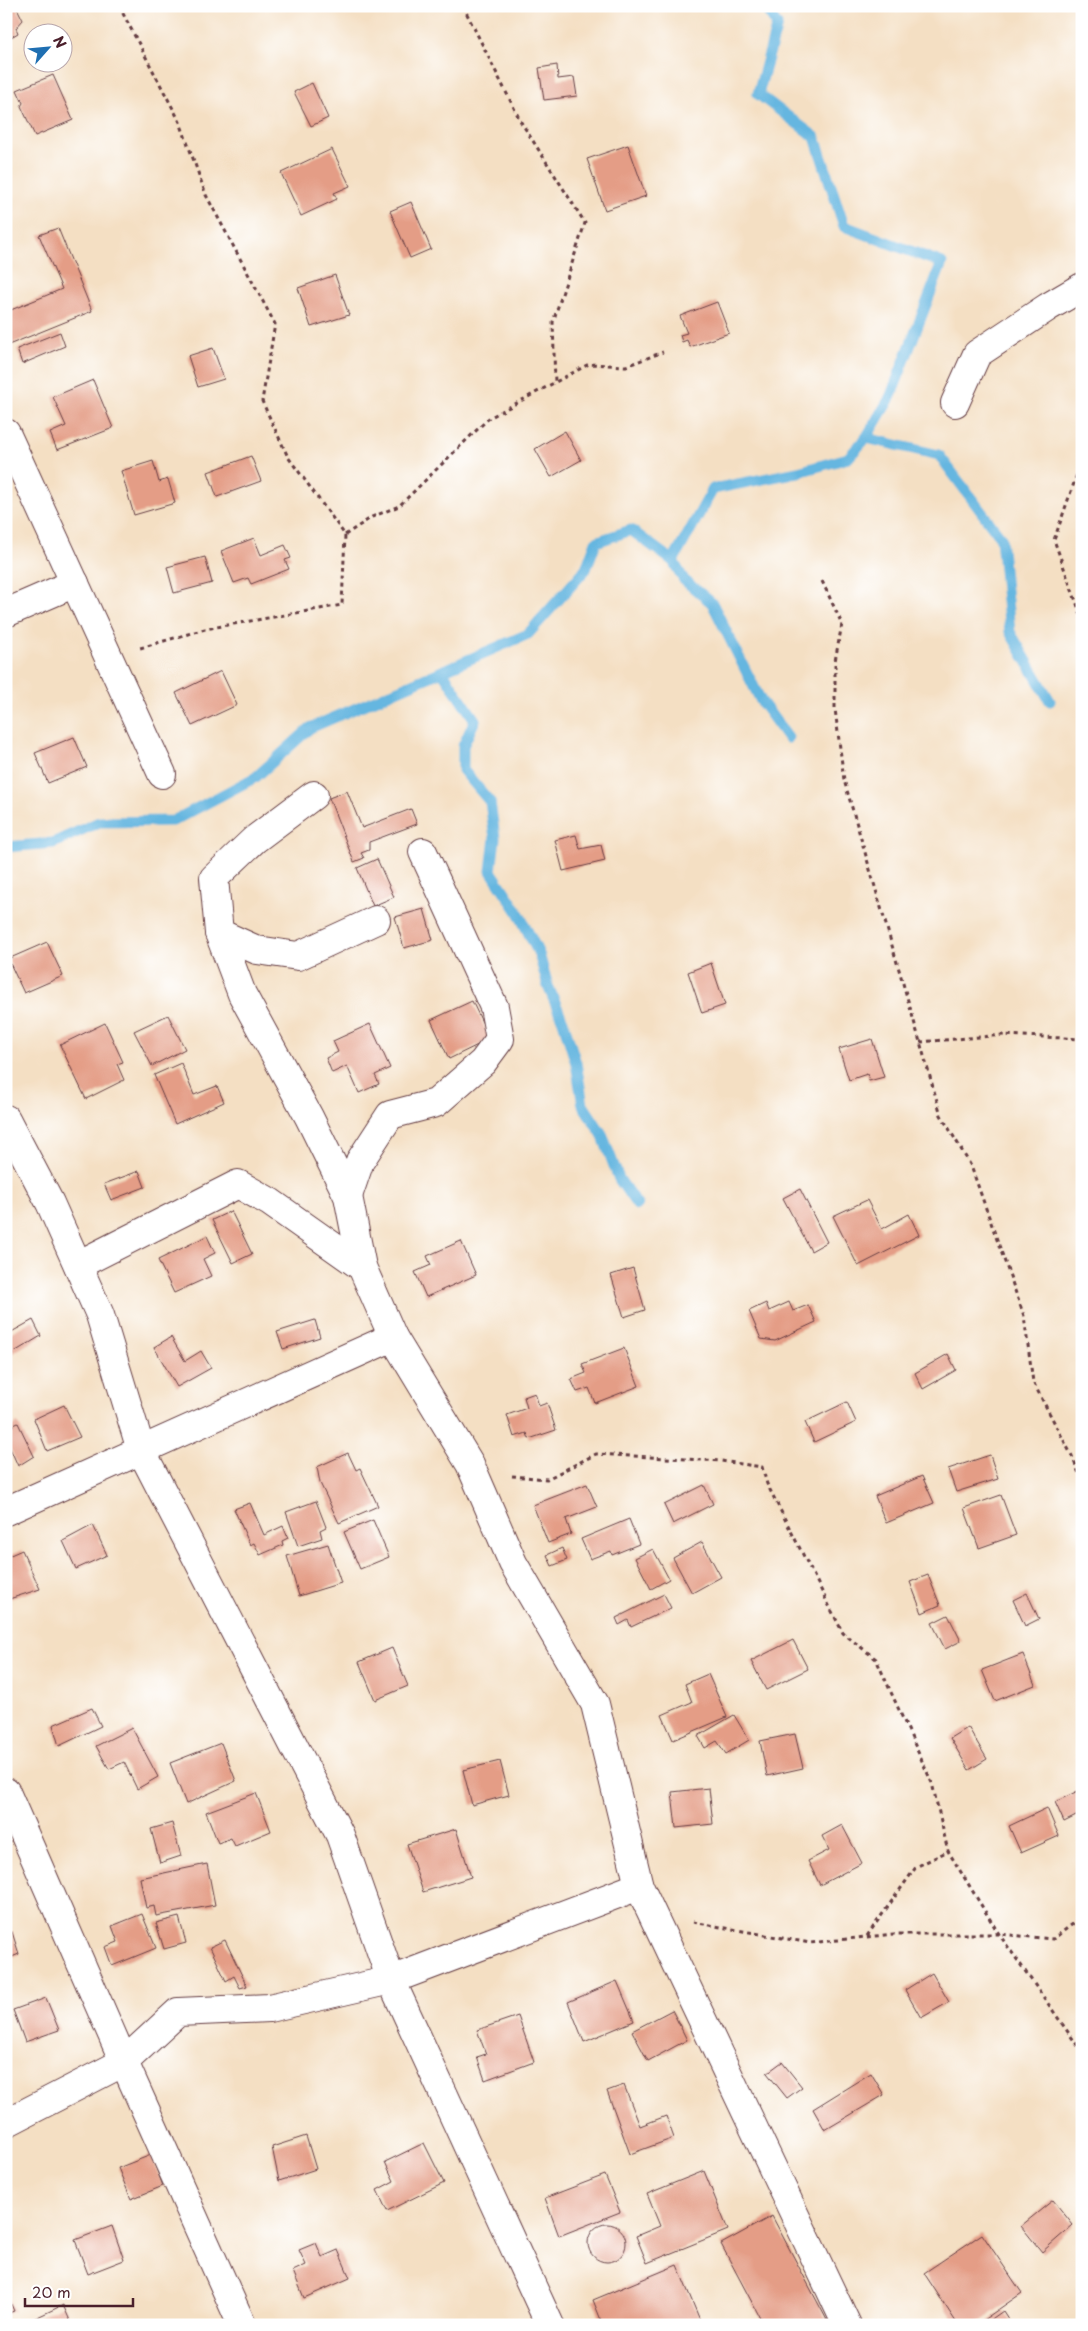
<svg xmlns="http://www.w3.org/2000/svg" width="1088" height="2331" viewBox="0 0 1088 2331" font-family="'Playpen Sans',sans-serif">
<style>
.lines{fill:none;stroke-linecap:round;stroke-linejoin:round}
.stream{stroke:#65b6e0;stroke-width:11}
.building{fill:#e49d86}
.minor-casing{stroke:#643c42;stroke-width:30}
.path{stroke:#643c42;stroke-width:3;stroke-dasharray:4 4;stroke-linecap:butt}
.minor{stroke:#fff;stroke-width:28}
</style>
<rect width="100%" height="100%" fill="#fff"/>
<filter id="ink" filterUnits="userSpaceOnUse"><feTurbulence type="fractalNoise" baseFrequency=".02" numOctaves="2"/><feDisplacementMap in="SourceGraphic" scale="10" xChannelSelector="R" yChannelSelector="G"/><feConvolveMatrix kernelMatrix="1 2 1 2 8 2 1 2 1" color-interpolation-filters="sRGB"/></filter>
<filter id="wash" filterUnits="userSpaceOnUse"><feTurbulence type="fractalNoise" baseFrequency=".0096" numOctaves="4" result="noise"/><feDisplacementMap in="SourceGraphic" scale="20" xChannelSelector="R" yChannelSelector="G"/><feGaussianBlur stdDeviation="1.12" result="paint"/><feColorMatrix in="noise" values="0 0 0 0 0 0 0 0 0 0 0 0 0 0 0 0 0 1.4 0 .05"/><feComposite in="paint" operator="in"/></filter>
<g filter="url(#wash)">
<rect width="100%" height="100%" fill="#f4dfc3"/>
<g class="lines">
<g class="stream">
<polyline points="866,438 939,455 1001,538 1010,632 1050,701"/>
<polyline points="673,561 684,580 712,603 761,701 788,738"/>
<polyline points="442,671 475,720 463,746 463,770 490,802 495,838 491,871 518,912 539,954 548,986 563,1021 576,1063 583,1105 602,1134 619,1179 637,1205"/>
<polyline points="6,847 53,843 99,822 173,821 256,777 310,728 528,634 586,569 596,542 631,530 673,561 713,489 798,472 848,458 866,438 890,398 942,263 844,226 815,137 758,94 777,25 764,6"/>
</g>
</g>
<g id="blocks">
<g class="building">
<polygon points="6,6 16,6 23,20 16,28 18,33 6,40"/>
<polygon points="557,65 558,79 574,77 577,96 544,100 539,68"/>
<polygon points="53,75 73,120 35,136 21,106 23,103 17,90"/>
<polygon points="312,83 328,118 311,126 294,92"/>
<polygon points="628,145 646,196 605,210 587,159"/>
<polygon points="332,149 350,186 334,193 337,199 301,216 281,173"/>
<polygon points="411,202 431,249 410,258 390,211"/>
<polygon points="58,228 92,311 6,346 6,312 62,289 39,235"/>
<polygon points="335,275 349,315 311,327 298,288"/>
<polygon points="717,302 729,333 690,347 687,340 682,342 680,335 687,333 680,316"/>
<polygon points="60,332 65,346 22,364 17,349"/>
<polygon points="213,348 224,379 198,387 188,356"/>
<polygon points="93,380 113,428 57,450 50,433 66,426 53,397"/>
<polygon points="565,431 581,460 551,477 535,449"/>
<polygon points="251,456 261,481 217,497 208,472"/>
<polygon points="153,461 159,482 168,479 175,503 134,515 121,471"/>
<polygon points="254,538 261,555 285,545 291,558 285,560 289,569 251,584 248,578 234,583 221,551"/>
<polygon points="205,557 212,583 174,593 167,567"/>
<polygon points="221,671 237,705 192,726 176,693"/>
<polygon points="74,737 87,767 48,783 35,753"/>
<polygon points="347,791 362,828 411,809 417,824 369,842 369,850 361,853 364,858 354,862 329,798"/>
<polygon points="576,835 580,849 601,845 605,861 563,871 555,840"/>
<polygon points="377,859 394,897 373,906 357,868"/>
<polygon points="424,909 433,940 404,948 395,917"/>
<polygon points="47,942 63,976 24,993 8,959"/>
<polygon points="711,963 725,1005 702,1013 688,972"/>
<polygon points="472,1001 490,1039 449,1059 431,1020"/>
<polygon points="168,1015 185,1049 152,1066 134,1031"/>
<polygon points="105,1023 123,1062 117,1064 124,1080 86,1099 60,1045"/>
<polygon points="370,1024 390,1068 375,1075 379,1084 359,1093 347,1066 332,1073 326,1058 338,1052 333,1041"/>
<polygon points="872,1039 884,1077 869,1081 867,1074 849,1080 839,1049"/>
<polygon points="181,1063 194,1095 217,1086 224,1102 175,1124 154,1075"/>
<polygon points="139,1171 145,1187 111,1200 104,1184"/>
<polygon points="800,1189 827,1242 811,1251 783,1198"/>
<polygon points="867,1200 882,1229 909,1214 919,1235 858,1266 833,1216"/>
<polygon points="231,1211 252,1254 233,1263 212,1220"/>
<polygon points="207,1236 215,1253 203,1259 211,1276 174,1293 158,1260"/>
<polygon points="461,1241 476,1275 426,1297 415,1272 431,1265 427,1256"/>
<polygon points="633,1268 645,1310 624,1317 611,1275"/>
<polygon points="789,1302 793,1311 808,1305 816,1322 775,1341 761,1339 749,1311 766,1303 769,1311"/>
<polygon points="33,1320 41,1336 6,1357 6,1335"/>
<polygon points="315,1320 320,1337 283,1349 277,1332"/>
<polygon points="171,1337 185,1361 201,1351 211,1368 177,1387 154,1347"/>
<polygon points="624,1348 639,1386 595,1403 589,1388 577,1392 571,1379 586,1373 582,1364"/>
<polygon points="948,1354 956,1370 923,1389 915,1373"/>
<polygon points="535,1393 539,1406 547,1403 556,1430 529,1439 527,1433 514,1437 507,1415 527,1408 524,1397"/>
<polygon points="847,1402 856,1422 814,1442 805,1422"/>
<polygon points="64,1405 80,1437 47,1451 34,1419"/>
<polygon points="18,1423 34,1456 18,1466 6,1439 6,1429"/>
<polygon points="348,1453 356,1470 360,1468 378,1506 339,1523 320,1483 317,1467"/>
<polygon points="990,1455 998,1479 956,1492 948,1469"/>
<polygon points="922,1476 934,1503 886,1523 875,1496"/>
<polygon points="587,1484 597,1507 566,1519 571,1534 548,1543 533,1505"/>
<polygon points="704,1485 713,1504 673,1524 664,1505"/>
<polygon points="1001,1495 1016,1535 979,1548 964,1508"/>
<polygon points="316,1501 326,1527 320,1530 322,1538 298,1546 286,1512"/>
<polygon points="250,1503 264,1535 283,1526 288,1538 282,1541 283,1545 260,1555 254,1543 250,1545 234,1509"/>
<polygon points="629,1519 639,1544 612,1555 611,1551 590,1559 581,1539"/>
<polygon points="373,1520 389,1557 360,1569 344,1532"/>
<polygon points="93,1525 107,1555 76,1569 63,1541"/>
<polygon points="702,1542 721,1577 692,1593 673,1558"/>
<polygon points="328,1544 341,1583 299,1596 287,1556"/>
<polygon points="562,1548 567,1560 552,1566 547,1555"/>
<polygon points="653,1549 669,1579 651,1589 635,1558"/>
<polygon points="22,1550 40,1589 6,1600 6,1557"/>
<polygon points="928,1575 940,1605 922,1613 910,1582"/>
<polygon points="1027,1593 1039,1619 1025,1626 1013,1600"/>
<polygon points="664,1594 671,1608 631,1627 628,1620 619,1625 616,1618"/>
<polygon points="948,1615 961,1641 945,1649 932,1623"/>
<polygon points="793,1640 808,1669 766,1690 751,1661"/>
<polygon points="392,1648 408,1686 375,1700 359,1662"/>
<polygon points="1023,1654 1035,1685 995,1701 982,1670"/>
<polygon points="708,1674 727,1717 673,1740 662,1715 692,1702 685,1684"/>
<polygon points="92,1708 101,1726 59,1746 53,1725"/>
<polygon points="734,1715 749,1740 726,1754 717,1741 705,1748 698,1736"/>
<polygon points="968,1727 987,1759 969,1770 950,1738"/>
<polygon points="132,1728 158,1777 137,1789 124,1762 109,1769 96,1746"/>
<polygon points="795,1734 803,1768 767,1776 760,1741"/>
<polygon points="221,1743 236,1781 186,1804 170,1763"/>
<polygon points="500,1761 509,1795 472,1805 463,1770"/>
<polygon points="709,1788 713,1824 676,1828 672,1792"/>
<polygon points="1082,1789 1082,1813 1064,1822 1055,1802"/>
<polygon points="256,1793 271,1831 235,1846 231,1838 218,1843 206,1812"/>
<polygon points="1047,1808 1059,1836 1021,1853 1009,1826"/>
<polygon points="172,1823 181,1856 160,1863 151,1829"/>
<polygon points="842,1825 862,1863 820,1885 808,1861 829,1850 822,1836"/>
<polygon points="456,1829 471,1877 423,1892 407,1844"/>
<polygon points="207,1864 215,1905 156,1916 154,1906 146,1908 140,1878"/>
<polygon points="142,1914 156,1948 112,1966 105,1947 118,1942 112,1926"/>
<polygon points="179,1917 186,1943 164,1949 156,1923"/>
<polygon points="12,1932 19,1954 7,1959 9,1965 6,1966 6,1934"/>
<polygon points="225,1940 247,1986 240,1988 234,1976 226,1981 210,1947"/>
<polygon points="932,1973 949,2002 921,2018 905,1990"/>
<polygon points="617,1981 634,2021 584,2042 568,2002"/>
<polygon points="46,1998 59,2030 25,2042 13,2010"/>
<polygon points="672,2010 687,2040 648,2061 632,2031"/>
<polygon points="518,2016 534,2062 485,2080 477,2057 486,2054 477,2030"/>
<polygon points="782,2062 802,2087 787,2098 767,2073"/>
<polygon points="871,2073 884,2095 825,2130 813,2109"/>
<polygon points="624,2085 640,2126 666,2116 674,2138 630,2154 607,2091"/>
<polygon points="306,2136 316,2169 279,2181 272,2147"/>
<polygon points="424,2143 444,2183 387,2211 377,2190 394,2181 385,2162"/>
<polygon points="151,2155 163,2186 131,2199 118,2168"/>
<polygon points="704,2171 728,2230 647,2263 636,2236 660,2226 647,2194"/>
<polygon points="605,2175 620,2212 559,2236 545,2198"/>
<polygon points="1053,2200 1073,2225 1042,2252 1021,2226"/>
<polygon points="772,2216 828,2322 823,2325 764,2325 721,2244"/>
<circle cx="607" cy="2243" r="19"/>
<polygon points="112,2226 124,2260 88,2274 75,2240"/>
<polygon points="982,2234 1022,2293 976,2325 958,2325 924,2273"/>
<polygon points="316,2243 322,2257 338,2250 350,2278 304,2298 293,2271 306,2265 299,2250"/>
<polygon points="677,2265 702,2325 603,2325 593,2300"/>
<polygon points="6,2293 14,2311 6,2314"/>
<polygon points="63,2305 72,2325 31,2325 29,2321"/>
<polygon points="1003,2311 1012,2325 983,2325"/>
</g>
</g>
</g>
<g filter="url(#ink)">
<use href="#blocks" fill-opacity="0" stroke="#643c42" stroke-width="1"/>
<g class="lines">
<g class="minor-casing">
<g id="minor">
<polyline points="955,403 977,354 1048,307 1082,287"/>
<polyline points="6,433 162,774"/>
<polyline points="6,613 75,583"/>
<polyline points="314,795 254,840 214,878 219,933 242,994 309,1117 348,1196 362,1267"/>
<polyline points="219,933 257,950 298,956 376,920"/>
<polyline points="6,1119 50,1203 100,1315 141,1450 340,1835 391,1980 550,2325"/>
<polyline points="348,1196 360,1161 390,1115 436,1103 483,1062 500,1039 494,1007 423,852"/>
<polyline points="78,1265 238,1184 270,1202 362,1267 393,1337 470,1464 513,1563 595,1704 639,1886 847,2325"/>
<polyline points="6,1511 393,1337"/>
<polyline points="6,1792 124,2062 242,2325"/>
<polyline points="6,2123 124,2062 178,2012 269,2008 391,1980 639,1886"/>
</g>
</g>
<g class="path">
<polyline points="119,6 180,122 206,195 275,324 262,401 288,457 345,535 342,605 205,629 140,648"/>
<polyline points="463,6 521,122 585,223 553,322 555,383"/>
<polyline points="1082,460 1054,540 1082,618"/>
<polyline points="345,535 372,517 399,506 489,418 589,364 626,366 663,352"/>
<polyline points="822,581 842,624 835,661 835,709 844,780 920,1042 941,1115 971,1166 1024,1316 1033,1382 1072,1456 1082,1481"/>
<polyline points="920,1042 1004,1035 1082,1039"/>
<polyline points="512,1476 547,1479 596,1454 721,1461 762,1467 767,1484 843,1633 876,1659 932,1783 948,1851 999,1934 1082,2052"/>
<polyline points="693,1922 810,1943 894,1934 999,1934 1053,1939 1082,1917"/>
<polyline points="867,1936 916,1867 948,1851"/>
</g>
<use href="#minor" class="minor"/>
</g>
</g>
<rect width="1088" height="2331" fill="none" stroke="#fff" stroke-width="25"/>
<g transform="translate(48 48) rotate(63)"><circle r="24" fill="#ffffff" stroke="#b7a5aa"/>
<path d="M0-4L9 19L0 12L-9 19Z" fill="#1f6fb2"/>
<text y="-8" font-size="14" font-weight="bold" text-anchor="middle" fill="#4a1f2b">N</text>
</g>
<path d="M25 2298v8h108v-8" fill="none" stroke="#4a1f2b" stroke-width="2.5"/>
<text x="32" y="2298" font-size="15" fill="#4a1f2b" stroke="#ffffff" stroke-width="4" paint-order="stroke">20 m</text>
</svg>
